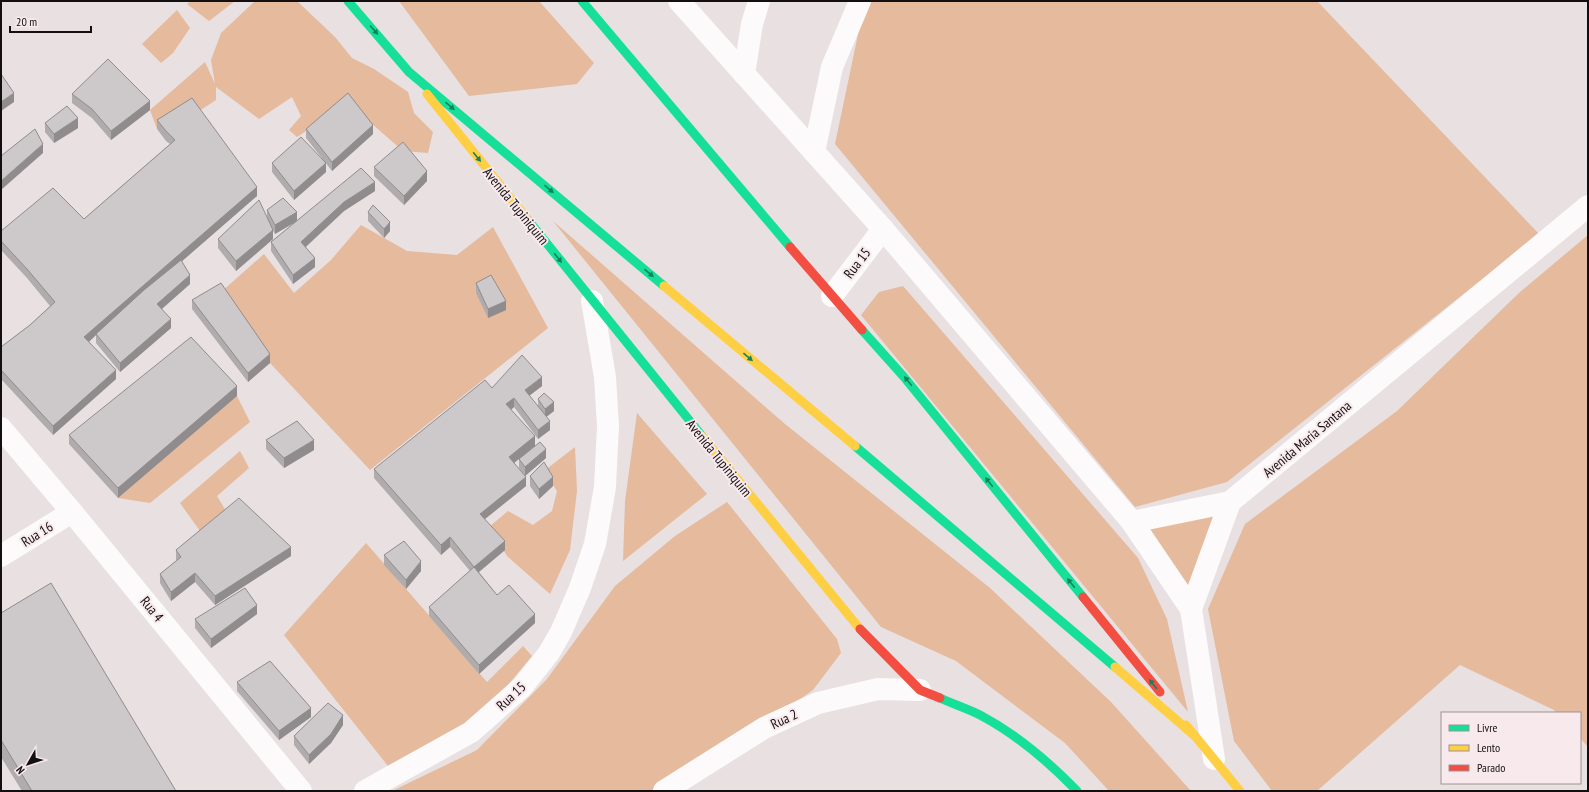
<svg xmlns="http://www.w3.org/2000/svg" width="1589" height="792" viewBox="0 0 1589 792" font-family="'PT Sans Narrow',sans-serif">
<style>
.forest{fill:#e5ba9d}
.lines{fill:none;stroke-linecap:round;stroke-linejoin:round}
.street{stroke:#fcfafa;stroke-width:22}
.fast{stroke:#16e098;stroke-width:9}
.slow{stroke:#ffcf43;stroke-width:9}
.jam{stroke:#f24e42;stroke-width:9}
.wall{fill:#b0acad}
.shaded-wall{fill:#908c8d}
.building{fill:#cdc8c9;stroke:#908c8d}
.oneway{fill:#15825b}
.labels{text-anchor:middle;dominant-baseline:central;stroke-width:4;stroke-linejoin:round;paint-order:stroke}
.street-label{font-size:14px;fill:#130f10;stroke:#f8eaec}
</style>
<rect width="100%" height="100%" fill="#e8e0e1"/>
<g class="forest">
<polygon points="191,1 235,1 209,21 187,4"/>
<polygon points="255,1 297,1 335,37 352,58 374,69 408,92 414,113 433,132 428,153 403,151 348,103 297,137 289,130 301,116 292,97 259,119 216,87 216,100 196,113 192,107 157,129 150,110 205,62 215,84 211,60 221,33"/>
<polygon points="399,1 539,1 594,63 577,84 469,96"/>
<polygon points="865,1 1317,1 1539,234 1227,482 1135,507 835,144"/>
<polygon points="177,10 190,28 173,53 161,63 142,44"/>
<polygon points="553,221 785,424 990,588 1111,702 1191,791 1109,791 1065,743 956,661 881,627"/>
<polygon points="361,225 407,251 457,255 493,227 548,328 370,470 270,363 221,292 264,254 294,293 331,260"/>
<polygon points="1588,235 1588,747 1580,738 1580,713 1556,713 1554,710 1460,665 1317,791 1272,791 1234,741 1208,609 1245,524 1397,411 1520,292"/>
<polygon points="903,286 1138,558 1167,619 1188,712 861,315 879,292"/>
<polygon points="237,396 250,422 150,503 118,498"/>
<polygon points="637,413 707,494 623,561 625,501"/>
<polygon points="575,447 577,491 570,550 550,594 507,556 489,527 508,511 533,525 552,511 557,491 544,471"/>
<polygon points="240,451 249,468 217,496 229,516 200,531 180,503"/>
<polygon points="727,502 837,639 841,653 813,690 707,764 657,791 392,791 477,750 547,679 615,586 675,536"/>
<polygon points="1230,502 1191,609 1132,522"/>
<polygon points="366,543 487,682 523,646 532,656 498,697 462,728 388,766 284,635"/>
</g>
<g class="lines">
<g class="street">
<polyline points="679,1 883,229 1132,522 1191,609"/>
<polyline points="744,74 752,24 759,1"/>
<polyline points="814,152 832,67 860,1"/>
<polyline points="832,296 883,229"/>
<polyline points="1,428 72,512 301,791"/>
<polyline points="1132,522 1230,502"/>
<polyline points="1,556 72,512"/>
<polyline points="1214,759 1191,609 1230,502 1588,206"/>
<polyline points="365,791 471,732 522,687 549,653 561,632 580,588 595,544 605,487 608,426 605,377 592,301"/>
<polyline points="664,791 764,728 818,703 878,689 920,690"/>
</g>
<g class="fast">
<polyline points="348,1 409,72 664,286"/>
<polyline points="582,1 790,247"/>
<polyline points="528,220 702,436"/>
<polyline points="862,330 904,377 1083,597"/>
<polyline points="855,446 1115,667"/>
<path d="M940,698C953,704 968,709 980,715C1016,734 1049,762 1077,791"/>
</g>
<g class="slow">
<polyline points="427,94 528,220"/>
<polyline points="664,286 855,446"/>
<polyline points="702,436 860,629"/>
<polyline points="1115,667 1195,736"/>
<polyline points="1186,725 1240,791"/>
</g>
<g class="jam">
<polyline points="790,247 862,330"/>
<polyline points="1083,597 1160,692"/>
<polyline points="860,629 920,690 940,698"/>
</g>
</g>
<g class="wall">
<polygon points="72,94 150,110 111,140 92,118 72,103"/>
<polygon points="157,120 257,196 182,261 190,284 162,309 171,328 120,372 96,343 96,335 89,342 116,379 53,435 1,379 1,347 30,325 50,306 27,278 1,250 1,231 84,219 170,144 166,141 157,129"/>
<polygon points="45,123 78,128 54,143 45,132"/>
<polygon points="306,129 373,134 332,171 306,138"/>
<polygon points="272,163 326,172 294,200 272,172"/>
<polygon points="374,167 427,181 404,205 374,176"/>
<polygon points="375,191 344,211 306,247 315,267 293,284 271,251 271,242 294,223 275,234 272,229 273,239 236,271 218,248 218,239 267,217 267,210 297,221"/>
<polygon points="368,212 390,231 384,238 368,221"/>
<polygon points="476,283 506,310 488,318 476,293"/>
<polygon points="192,300 270,363 248,382 192,309"/>
<polygon points="542,386 529,396 538,406 538,399 554,411 546,417 550,430 538,439 514,407 511,410 535,446 514,463 526,486 485,519 505,550 479,572 497,595 535,623 479,674 429,616 429,607 470,571 450,547 441,555 374,478 374,469 492,388"/>
<polygon points="237,396 118,498 69,444 69,435"/>
<polygon points="266,440 314,450 284,468 266,449"/>
<polygon points="546,458 525,476 519,468 519,459"/>
<polygon points="530,476 553,486 539,499 530,486"/>
<polygon points="176,550 291,556 215,605 195,582 171,601 160,583 160,574 177,560 176,560"/>
<polygon points="384,555 421,571 406,589 384,565"/>
<polygon points="1,613 176,791 22,791 1,757"/>
<polygon points="257,614 211,648 195,628 195,619"/>
<polygon points="237,682 311,717 279,740 237,691"/>
<polygon points="343,725 331,743 309,764 294,745 294,736"/>
</g>
<g class="shaded-wall">
<polygon points="14,93 14,102 1,111 1,102"/>
<polygon points="150,101 150,110 111,140 111,131"/>
<polygon points="78,118 78,128 54,143 54,134"/>
<polygon points="373,125 373,134 332,171 332,162"/>
<polygon points="43,144 43,153 1,190 1,181"/>
<polygon points="326,163 326,172 294,200 294,191"/>
<polygon points="427,171 427,181 404,205 404,196"/>
<polygon points="375,182 375,191 344,211 301,251 301,242 344,202"/>
<polygon points="257,187 257,196 97,335 96,334 96,335 84,346 84,337"/>
<polygon points="297,212 297,221 275,234 275,225"/>
<polygon points="390,222 390,231 384,238 384,229"/>
<polygon points="273,230 273,239 236,271 236,261"/>
<polygon points="315,258 315,267 293,284 293,275"/>
<polygon points="190,275 190,284 157,313 157,304"/>
<polygon points="506,301 506,310 488,318 488,309"/>
<polygon points="171,319 171,328 120,372 120,363"/>
<polygon points="270,354 270,363 248,382 248,373"/>
<polygon points="116,370 116,379 53,435 53,426"/>
<polygon points="542,377 542,386 525,399 525,390"/>
<polygon points="237,386 237,396 118,498 118,488"/>
<polygon points="514,398 514,407 506,414 506,404"/>
<polygon points="554,402 554,411 545,418 545,409"/>
<polygon points="550,421 550,430 538,439 538,430"/>
<polygon points="535,436 535,446 509,467 509,457"/>
<polygon points="314,440 314,450 284,468 284,458"/>
<polygon points="546,449 546,458 525,476 525,467"/>
<polygon points="526,477 526,486 480,523 480,514"/>
<polygon points="553,477 553,486 539,499 539,489"/>
<polygon points="450,537 450,547 441,555 441,545"/>
<polygon points="505,541 505,550 474,576 474,567"/>
<polygon points="291,547 291,556 215,605 215,596"/>
<polygon points="421,561 421,571 406,589 406,580"/>
<polygon points="195,573 195,582 171,601 171,592"/>
<polygon points="257,605 257,614 211,648 211,639"/>
<polygon points="535,614 535,623 479,674 479,665"/>
<polygon points="311,708 311,717 279,740 279,731"/>
<polygon points="343,715 343,725 331,743 309,764 309,755"/>
</g>
<g class="building">
<polygon points="108,59 150,101 111,131 92,109 72,94"/>
<polygon points="1,74 14,93 1,102"/>
<polygon points="348,93 373,125 332,162 306,129"/>
<polygon points="192,98 257,187 84,337 116,370 53,426 1,370 1,347 30,325 55,302 27,269 1,241 1,231 53,188 84,219 175,140 166,131 157,120"/>
<polygon points="67,106 78,118 54,134 45,123"/>
<polygon points="35,129 43,144 1,181 1,156"/>
<polygon points="301,137 326,163 294,191 272,163"/>
<polygon points="403,142 427,171 404,196 374,167"/>
<polygon points="361,168 375,182 344,202 301,242 315,258 293,275 271,242"/>
<polygon points="283,198 297,212 275,225 267,210"/>
<polygon points="259,200 273,230 236,261 218,239"/>
<polygon points="373,205 390,222 384,229 368,212"/>
<polygon points="181,260 190,275 157,304 171,319 120,363 96,334 144,290"/>
<polygon points="491,275 506,301 488,309 476,283"/>
<polygon points="221,283 270,354 248,373 192,300"/>
<polygon points="191,337 237,386 118,488 69,435"/>
<polygon points="522,355 542,377 525,390 550,421 538,430 514,398 506,404 535,436 509,457 526,477 480,514 505,541 474,567 450,537 441,545 374,469 485,380 492,388"/>
<polygon points="544,393 554,402 545,409 538,399"/>
<polygon points="297,421 314,440 284,458 266,440"/>
<polygon points="540,442 546,449 525,467 519,459"/>
<polygon points="544,462 553,477 539,489 530,476"/>
<polygon points="239,498 291,547 215,596 195,573 171,592 160,574 181,557 176,550"/>
<polygon points="404,541 421,561 406,580 384,555"/>
<polygon points="474,567 497,595 509,585 535,614 479,665 429,607"/>
<polygon points="51,583 176,791 32,791 1,740 1,613"/>
<polygon points="245,588 257,605 211,639 195,619"/>
<polygon points="270,661 311,708 279,731 237,682"/>
<polygon points="328,703 343,715 331,734 309,755 294,736"/>
</g>
<defs><path id="oneway-solid" d="M-6-.8H1V-3.2L6.5 0L1 3.2V.8H-6Z"/></defs>
<g class="oneway">
<use href="#oneway-solid" transform="translate(374 30) rotate(49)"/>
<use href="#oneway-solid" transform="translate(450 106) rotate(40)"/>
<use href="#oneway-solid" transform="translate(477 157) rotate(51)"/>
<use href="#oneway-solid" transform="translate(549 189) rotate(40)"/>
<use href="#oneway-solid" transform="translate(558 258) rotate(51)"/>
<use href="#oneway-solid" transform="translate(649 273) rotate(40)"/>
<use href="#oneway-solid" transform="translate(748 357) rotate(40)"/>
<use href="#oneway-solid" transform="translate(908 381) rotate(-129)"/>
<use href="#oneway-solid" transform="translate(989 482) rotate(-129)"/>
<use href="#oneway-solid" transform="translate(1071 583) rotate(-129)"/>
<use href="#oneway-solid" transform="translate(1153 684) rotate(-129)"/>
</g>
<g class="labels">
<g class="street-label">
<text transform="translate(516 206) rotate(51)">Avenida Tupiniquim</text>
<text transform="translate(857 263) rotate(-53)">Rua 15</text>
<text transform="translate(1307 439) rotate(-40)">Avenida Maria Santana</text>
<text transform="translate(719 458) rotate(51)">Avenida Tupiniquim</text>
<text transform="translate(37 534) rotate(-32)">Rua 16</text>
<text transform="translate(152 609) rotate(51)">Rua 4</text>
<text transform="translate(511 696) rotate(-43)">Rua 15</text>
<text transform="translate(784 719) rotate(-25)">Rua 2</text>
</g>
</g>
<rect width="1589" height="792" fill="none" stroke="#130f10" stroke-width="4"/>
<rect x="1441" y="712" width="140" height="72" fill="#f8eaec" stroke="#9c9294"/>
<rect x="1449" y="725" width="20" height="6" fill="#16e098" stroke="#9c9294"/>
<text x="1477" y="732" font-size="12" fill="#130f10">Livre</text>
<rect x="1449" y="745" width="20" height="6" fill="#ffcf43" stroke="#9c9294"/>
<text x="1477" y="752" font-size="12" fill="#130f10">Lento</text>
<rect x="1449" y="765" width="20" height="6" fill="#f24e42" stroke="#9c9294"/>
<text x="1477" y="772" font-size="12" fill="#130f10">Parado</text>
<g transform="translate(28 764) rotate(231)" stroke="#f8eaec" stroke-width="3" paint-order="stroke">
<path d="M0-3L7 15L0 10L-7 15Z" fill="#130f10"/>
<text y="-6" font-size="11" font-weight="bold" text-anchor="middle" fill="#130f10">N</text>
</g>
<path d="M10 26v6h81v-6" fill="none" stroke="#130f10" stroke-width="2"/>
<text x="16" y="26" font-size="12" fill="#130f10" stroke="#f8eaec" stroke-width="3" paint-order="stroke">20 m</text>
</svg>
